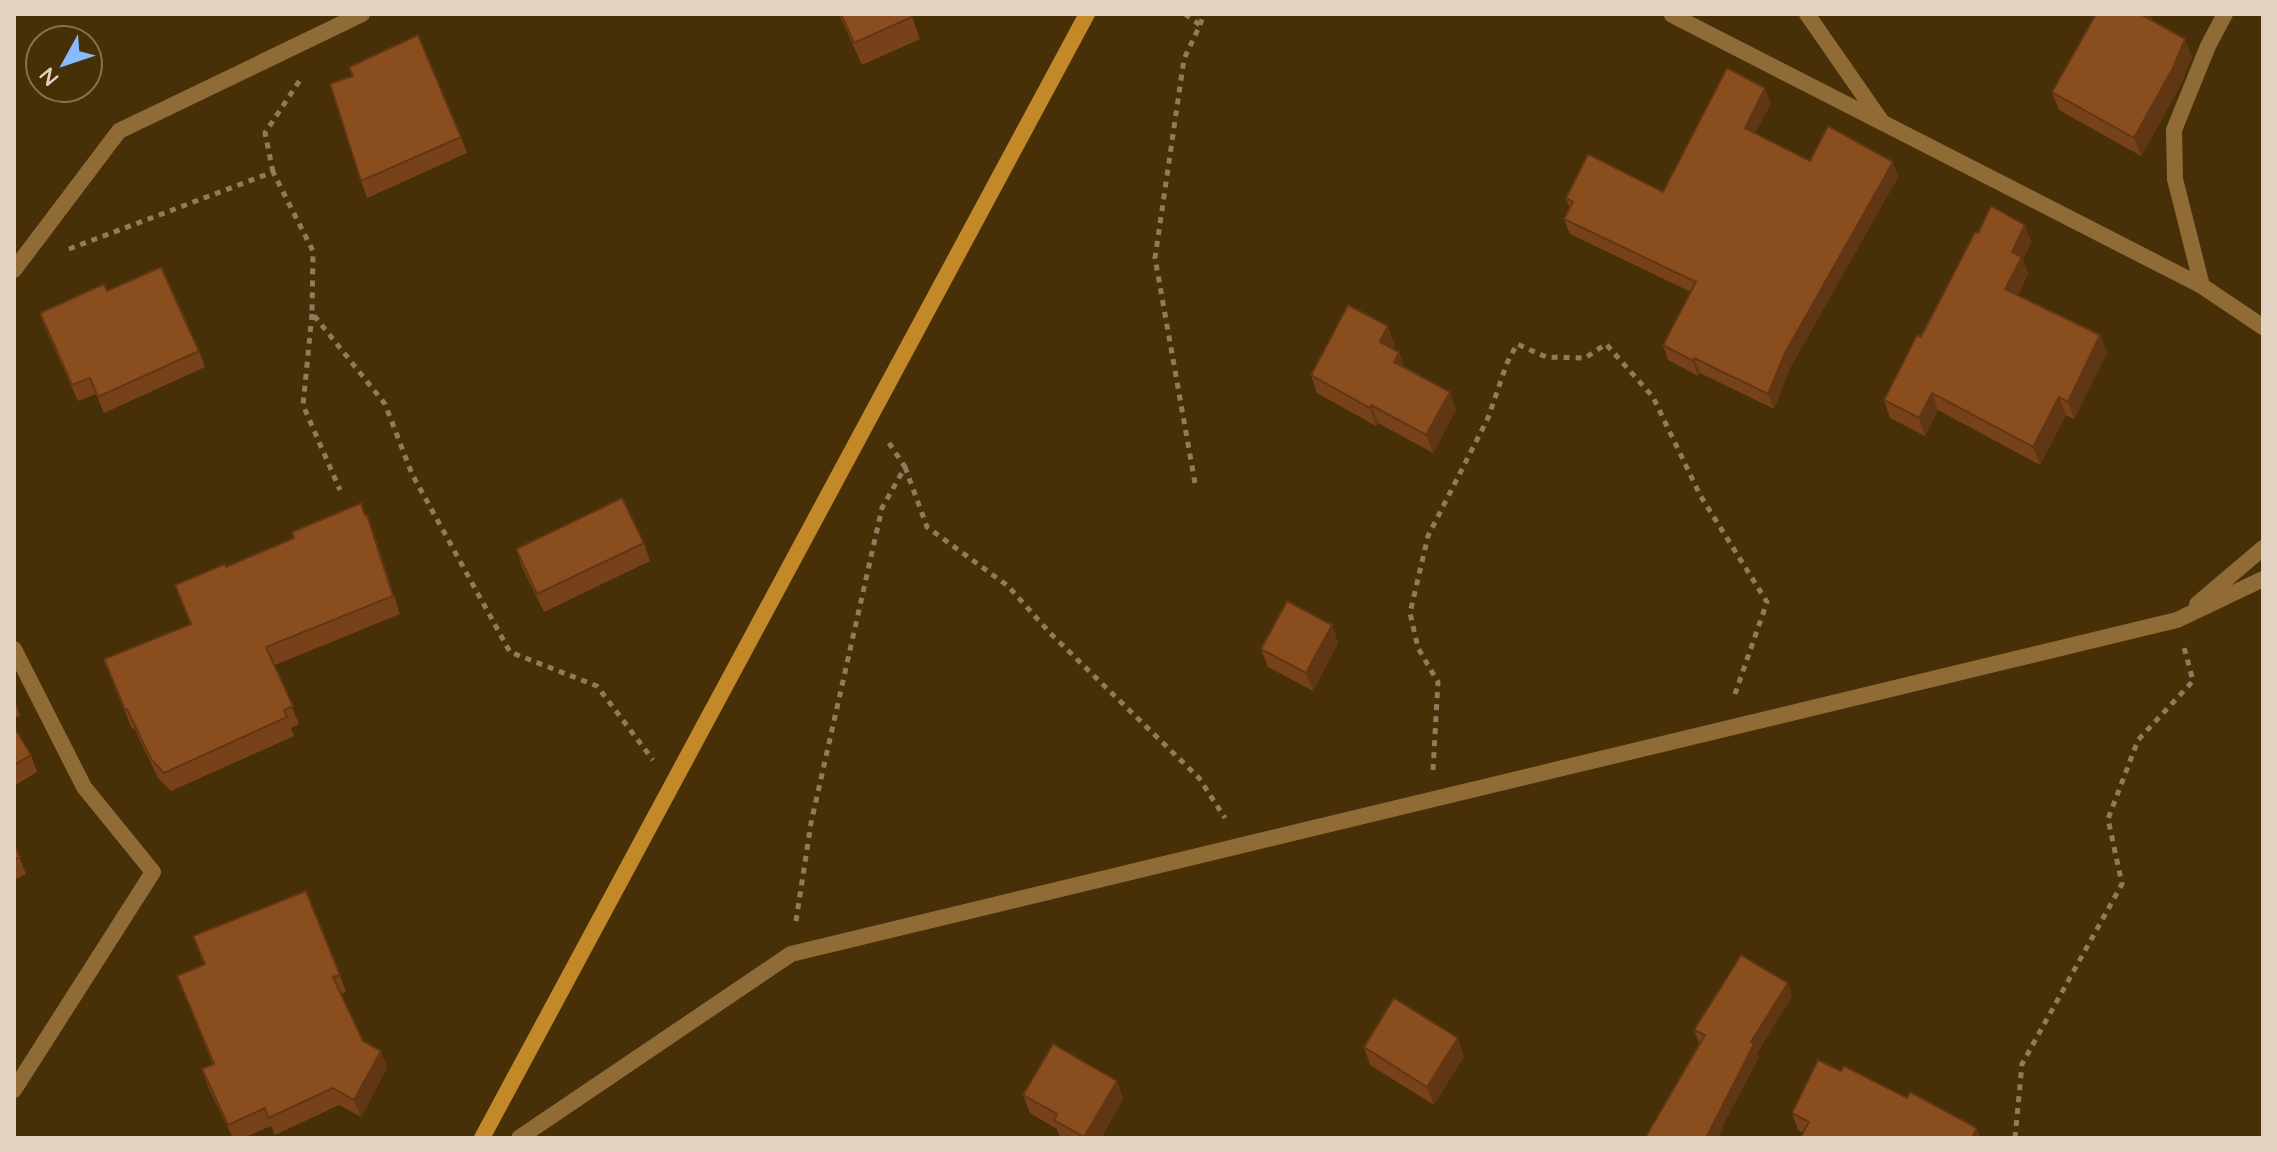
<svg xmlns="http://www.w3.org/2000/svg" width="2277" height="1152" viewBox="0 0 2277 1152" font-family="Quicksand,sans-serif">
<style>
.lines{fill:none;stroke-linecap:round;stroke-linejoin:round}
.path{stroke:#8f7b5e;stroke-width:5;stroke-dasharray:6 6;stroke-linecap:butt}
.lane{stroke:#906b36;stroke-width:16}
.street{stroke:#906b36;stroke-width:16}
.secondary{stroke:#c38929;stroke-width:16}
.wall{fill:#774219}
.shaded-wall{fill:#613614}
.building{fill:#8a4d1d;stroke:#613614;stroke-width:2}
</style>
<rect width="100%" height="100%" fill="#472f08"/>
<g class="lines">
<g class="path">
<polyline points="1185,14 1200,25 1184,59 1155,258 1195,483"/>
<polyline points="1200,25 1204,14"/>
<polyline points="273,172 265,133 300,80"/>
<polyline points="69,249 273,172 313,251 312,313 385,404 412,474 510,652 597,686 653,760"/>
<polyline points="312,314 303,405 340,490"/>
<polyline points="905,467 927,527 1008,586 1050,633 1199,778 1225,818"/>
<polyline points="1433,770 1438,682 1418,648 1410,613 1428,536 1488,418 1507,363 1517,344 1546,357 1585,358 1606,344 1653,397 1700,495 1767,602 1735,694"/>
<polyline points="796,921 811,823 882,508 905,467 889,443"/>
<polyline points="2015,1138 2022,1064 2122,884 2108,819 2138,740 2193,681 2184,647"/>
</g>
<polyline class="lane" points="1807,14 1882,122"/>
<g class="street">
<polyline points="1672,15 2202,286 2263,327"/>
<polyline points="14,270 119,131 362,14"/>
<polyline points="2202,286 2175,179 2174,130 2208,46 2225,14"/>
<polyline points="2197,604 2263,548"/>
<polyline points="14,649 84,787 153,872 14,1090"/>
<polyline points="519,1138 791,954 2177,620 2263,579"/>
</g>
<polyline class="secondary" points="482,1138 1087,14"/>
</g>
<g class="wall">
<polygon points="839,14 911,14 920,39 862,65"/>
<polygon points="2096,14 2150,14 2153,21 2192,57 2180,86 2141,156 2059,110 2052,92"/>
<polygon points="349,67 461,137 467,153 367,198 361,181 352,76"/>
<polygon points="1771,103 1755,133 1810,161 1893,162 1898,177 1790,368 1774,409 1700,373 1698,376 1668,360 1663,345 1691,292 1570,234 1564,219 1570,209 1566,198 1663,192"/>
<polygon points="2025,225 2031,242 2023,260 2028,274 2018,295 2100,335 2107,353 2074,419 2066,415 2040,465 1938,410 1925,436 1890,418 1884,400 1978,233"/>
<polygon points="107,291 199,351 205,367 104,413 96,394 78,401 45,328 40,313"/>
<polygon points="1395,345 1393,349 1405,367 1456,410 1433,453 1378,423 1376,426 1317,393 1311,375"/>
<polygon points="366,515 374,533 400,614 275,665 299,724 291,728 294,736 171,791 158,778 134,728 132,729 104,659 190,624 175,585 226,567"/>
<polygon points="644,543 650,561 544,612 522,567 516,549"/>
<polygon points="1332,625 1338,643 1313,691 1268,667 1261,649"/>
<polygon points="14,697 20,716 14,718"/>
<polygon points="14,727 31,755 37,772 14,786"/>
<polygon points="14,844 26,874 14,880"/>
<polygon points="193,936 340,975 346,992 341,994 363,1041 381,1051 387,1068 361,1117 339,1105 275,1135 271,1126 243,1138 233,1138 208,1087 202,1069 213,1065 177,976 204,965"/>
<polygon points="1792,996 1757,1053 1759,1057 1722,1127 1723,1129 1718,1138 1645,1138 1699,1043 1694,1030"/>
<polygon points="1364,1047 1464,1056 1434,1105 1370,1065"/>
<polygon points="1117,1081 1123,1099 1101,1138 1060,1138 1057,1129 1030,1113 1023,1095"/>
<polygon points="1792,1113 1981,1138 1803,1133 1798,1130"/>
</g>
<g class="shaded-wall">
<polygon points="2143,14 2150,14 2154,24 2142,15"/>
<polygon points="2185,39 2192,57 2180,86 2141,156 2134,138"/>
<polygon points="1765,88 1771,103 1750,143 1745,128"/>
<polygon points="1893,162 1898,177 1790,368 1774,409 1768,394 1785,353"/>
<polygon points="2025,225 2031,242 2023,260 2028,274 2012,306 2005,289 2012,252"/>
<polygon points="1388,326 1395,345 1387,361 1380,342"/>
<polygon points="2100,335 2107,353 2074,419 2068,402"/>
<polygon points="1399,352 1406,370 1394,362"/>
<polygon points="1694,358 1700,373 1698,376 1693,361"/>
<polygon points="1450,392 1456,410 1433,453 1426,435"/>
<polygon points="1932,393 1938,410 1925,436 1919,418"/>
<polygon points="2059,397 2066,415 2040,465 2033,447"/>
<polygon points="1371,405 1378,423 1376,426 1370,408"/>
<polygon points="1332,625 1338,643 1313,691 1306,673"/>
<polygon points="1788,983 1792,996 1757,1053 1759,1057 1722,1127 1723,1129 1718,1138 1706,1138 1751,1042"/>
<polygon points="1458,1038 1464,1056 1434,1105 1427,1087"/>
<polygon points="381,1051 387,1068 361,1117 354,1100"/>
<polygon points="1117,1081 1123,1099 1101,1138 1085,1138"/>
<polygon points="1977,1128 1981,1138 1972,1138"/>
</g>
<g class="building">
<polygon points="841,14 911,14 912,17 854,43"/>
<polygon points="2096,14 2143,14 2142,15 2185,39 2173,68 2134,138 2052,92"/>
<polygon points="418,35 461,137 361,181 330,84 353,76 349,67"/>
<polygon points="1727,68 1765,88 1745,128 1810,161 1828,126 1893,162 1785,353 1768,394 1694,358 1693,361 1663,345 1696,282 1564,219 1573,202 1566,198 1588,154 1663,192"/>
<polygon points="1991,206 2025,225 2012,252 2022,257 2005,289 2100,335 2068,402 2059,397 2033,447 1932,393 1919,418 1884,400 1917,335 1921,337 1975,232 1978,233"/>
<polygon points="161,267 199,351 98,397 90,378 72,385 40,313 104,284 107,291"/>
<polygon points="1348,305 1388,326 1380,342 1399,352 1394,362 1450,392 1426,435 1371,405 1370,408 1311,375"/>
<polygon points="622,498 644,543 537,594 516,549"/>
<polygon points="361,503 365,515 367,515 393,596 266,647 293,706 284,710 287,717 164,773 151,759 127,709 125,710 104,659 191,624 175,585 225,564 226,567 294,538 292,532"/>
<polygon points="1287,601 1332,625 1306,673 1261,649"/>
<polygon points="14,727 31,755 14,765"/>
<polygon points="14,844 20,857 14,860"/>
<polygon points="306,891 340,975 333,977 363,1041 381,1051 354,1100 333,1088 268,1118 265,1108 228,1125 202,1069 214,1064 177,976 205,964 193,936"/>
<polygon points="1741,955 1788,983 1751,1042 1754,1044 1706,1138 1645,1138 1705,1035 1694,1030"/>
<polygon points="1394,998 1458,1038 1427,1087 1364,1047"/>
<polygon points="1053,1044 1117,1081 1084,1137 1054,1120 1057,1114 1023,1095"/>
<polygon points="1818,1060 1841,1071 1844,1066 1907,1098 1910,1092 1977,1128 1972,1138 1800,1138 1809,1122 1792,1113"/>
</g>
<rect width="2277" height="1152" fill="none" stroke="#e2d3c0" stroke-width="32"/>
<g transform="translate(64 64) rotate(230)"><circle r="38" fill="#472f08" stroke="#857152" stroke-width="2"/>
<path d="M0-6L14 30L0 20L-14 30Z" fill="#87bbfb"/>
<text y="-12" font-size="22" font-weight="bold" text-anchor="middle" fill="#e2d3c0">N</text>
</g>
</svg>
